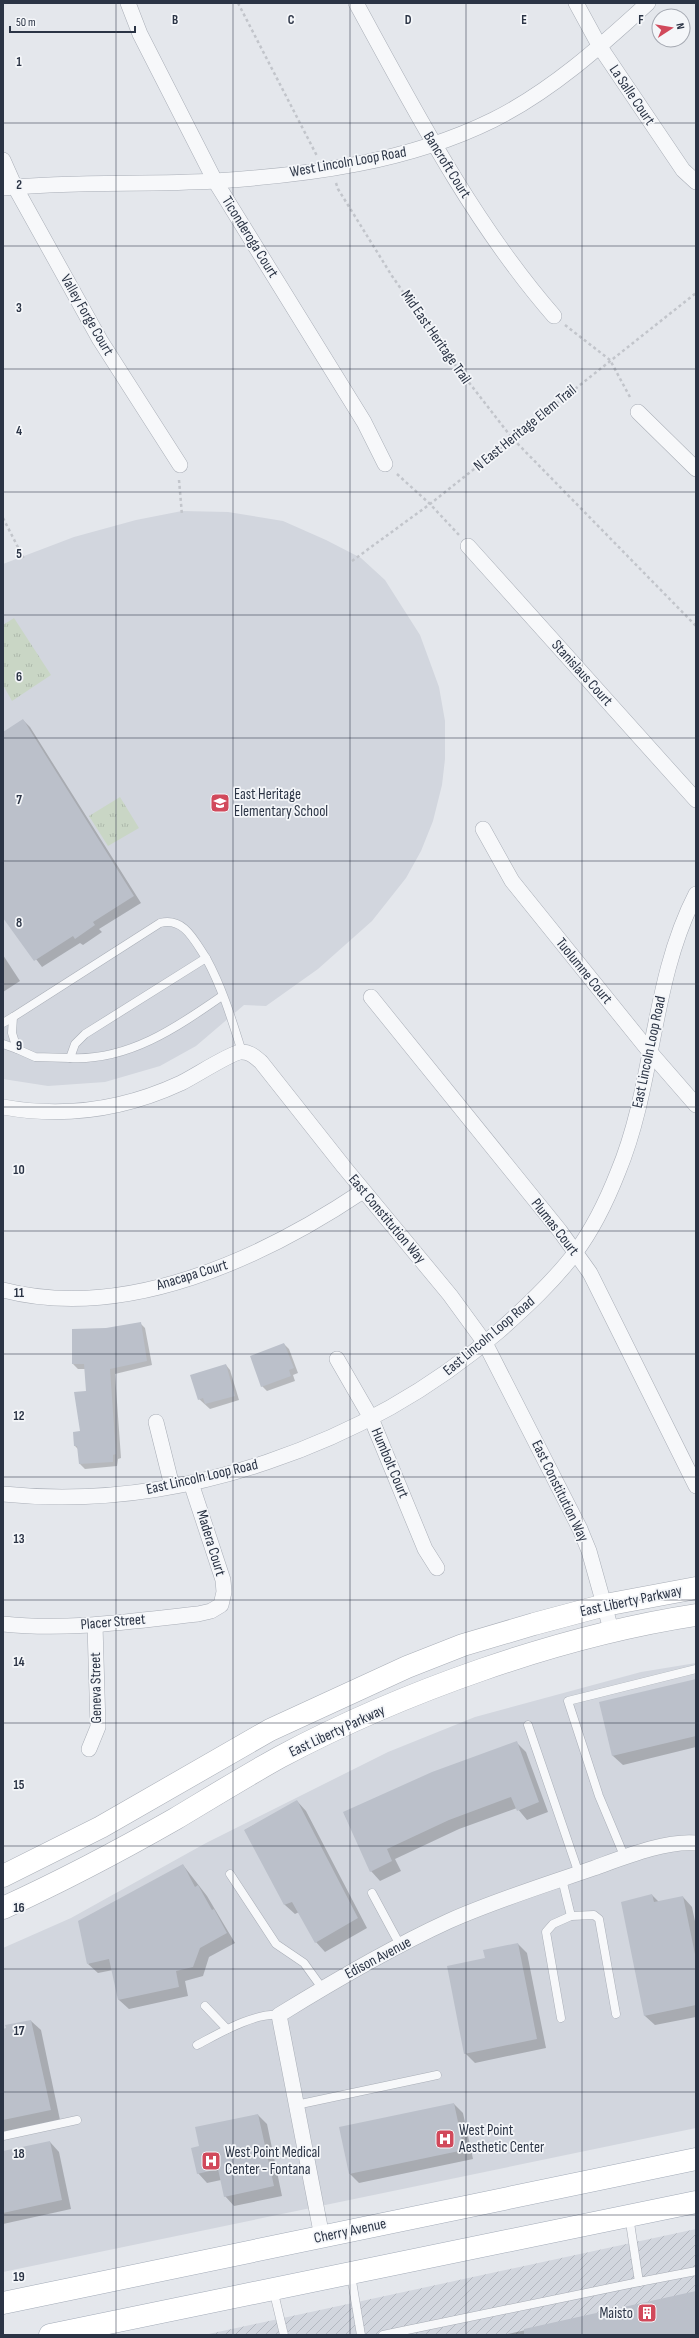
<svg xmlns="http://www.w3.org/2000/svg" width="699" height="2338" viewBox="0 0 699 2338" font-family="'Sofia Sans Condensed',sans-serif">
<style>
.built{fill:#d2d6de}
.industrial{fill:url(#industrial-furrows)}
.grass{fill:url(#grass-tufts)}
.shadow{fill:#0003}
.building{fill:#bbc0ca}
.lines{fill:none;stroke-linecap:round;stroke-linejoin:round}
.lane-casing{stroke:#a9aeb7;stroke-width:9}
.street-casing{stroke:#a9aeb7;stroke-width:16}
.secondary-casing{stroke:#a9aeb7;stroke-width:23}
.primary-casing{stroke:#a3abb8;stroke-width:23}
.path{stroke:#c2c5cb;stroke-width:2.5;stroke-dasharray:3 3;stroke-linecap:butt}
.lane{stroke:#f7f8fa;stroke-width:8}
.street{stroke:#f7f8fa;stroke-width:15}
.secondary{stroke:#fff;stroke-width:22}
.primary{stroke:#fff;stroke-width:22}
.grid{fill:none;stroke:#2b3445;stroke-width:1;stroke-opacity:0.55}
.labels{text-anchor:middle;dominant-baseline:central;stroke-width:3.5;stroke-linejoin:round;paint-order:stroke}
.street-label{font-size:15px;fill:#2b3445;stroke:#f4f6f9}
.poi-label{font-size:15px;fill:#2b3445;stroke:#f4f6f9;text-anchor:start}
.grid-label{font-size:13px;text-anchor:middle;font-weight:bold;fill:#2b3445;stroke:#f4f6f9;stroke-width:3.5;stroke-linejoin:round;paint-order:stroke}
</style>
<defs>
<pattern id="industrial-furrows" width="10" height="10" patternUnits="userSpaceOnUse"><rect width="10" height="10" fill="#d2d6de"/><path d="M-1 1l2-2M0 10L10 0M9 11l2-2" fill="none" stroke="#b4b8c0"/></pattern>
<pattern id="grass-tufts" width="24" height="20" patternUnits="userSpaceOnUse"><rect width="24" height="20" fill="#c9d6c5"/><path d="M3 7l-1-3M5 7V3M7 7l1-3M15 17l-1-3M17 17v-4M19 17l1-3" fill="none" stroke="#adb8ab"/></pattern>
</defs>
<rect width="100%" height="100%" fill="#e4e7ec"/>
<g class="built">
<polygon points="182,511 228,512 283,521 326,540 361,558 385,580 420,635 439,687 445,721 445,759 442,785 433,821 421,851 406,878 372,921 318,969 266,1006 244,1005 196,1046 160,1066 105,1082 48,1086 3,1079 3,564 74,537 136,520"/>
<polygon points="696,1663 696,2128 3,2272 3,1948 71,1918 206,1843 388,1752 475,1717 641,1672"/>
</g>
<polygon class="industrial" points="696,2229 696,2335 204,2335"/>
<g class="grass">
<polygon points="14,618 51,675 12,701 3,685 3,625"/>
<polygon points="120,797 139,828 108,846 89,816"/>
</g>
<g class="shadow">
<polygon points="23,720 30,727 141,903 99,929 102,932 83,945 80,943 42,967 3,916 3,733"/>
<polygon points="3,955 20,981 3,992"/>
<polygon points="140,1323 145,1328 152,1365 115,1374 121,1458 118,1459 117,1466 85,1469 80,1464 78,1449 75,1446 81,1432 87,1392 86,1369 78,1369 73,1364 73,1330 106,1329"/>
<polygon points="284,1344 289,1349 298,1373 293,1375 295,1381 267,1391 262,1386"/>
<polygon points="226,1365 230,1370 239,1400 210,1409 199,1399"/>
<polygon points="696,1680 696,1747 623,1765 613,1756 601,1703"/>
<polygon points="516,1742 526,1752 548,1812 527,1820 517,1808 459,1829 395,1859 401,1871 380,1881 371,1871 344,1813"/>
<polygon points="297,1801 306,1811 367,1928 325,1952 316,1942 299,1912 295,1914 285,1905 245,1830"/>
<polygon points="183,1865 207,1896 235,1943 209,1957 203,1976 185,1981 188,1996 129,2009 119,2000 113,1970 98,1973 88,1964"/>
<polygon points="652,1895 659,1902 683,1897 692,1907 696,1926 696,2017 655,2025 645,2016"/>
<polygon points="518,1944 527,1953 546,2048 475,2063 465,2053 486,1959"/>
<polygon points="31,2021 41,2030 60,2120 3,2132 3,2030"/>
<polygon points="454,2104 463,2113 473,2159 359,2183 350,2174"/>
<polygon points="258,2115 267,2124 282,2196 234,2206 225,2196 221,2180 207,2183 198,2173"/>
<polygon points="50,2142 59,2152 71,2209 3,2224 3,2152"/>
<polygon points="696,2292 696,2335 503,2335"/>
</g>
<g class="building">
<polygon points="23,719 134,896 93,922 95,925 75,939 73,936 34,961 3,918 3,732"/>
<polygon points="141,1322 147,1361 110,1369 116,1454 113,1455 113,1462 79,1464 77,1446 74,1446 73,1432 80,1431 74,1392 86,1391 84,1364 72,1364 72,1329 106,1328"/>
<polygon points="284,1343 294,1368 289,1370 291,1376 261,1387 250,1356"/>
<polygon points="226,1364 235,1396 205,1404 203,1398 198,1400 190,1375"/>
<polygon points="696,1679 696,1736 612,1756 599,1702"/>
<polygon points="517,1741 539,1802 517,1811 511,1797 449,1820 387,1849 392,1861 370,1872 343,1812 432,1772"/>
<polygon points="297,1800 358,1918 315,1943 292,1902 284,1905 244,1830"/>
<polygon points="183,1864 195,1887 198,1885 212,1910 214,1909 227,1933 200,1948 193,1967 176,1971 179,1987 118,2000 109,1959 87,1964 78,1921"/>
<polygon points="652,1894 654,1902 683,1896 696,1959 696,2005 644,2016 621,1902"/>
<polygon points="518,1943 537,2039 464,2054 447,1966 485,1958 483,1950"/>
<polygon points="31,2020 51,2110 3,2120 3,2029 6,2028 5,2025"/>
<polygon points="454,2103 464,2150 349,2174 339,2127"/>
<polygon points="258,2114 274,2186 224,2197 218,2169 197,2174 191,2148 199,2146 195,2127"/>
<polygon points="50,2141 62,2200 3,2213 3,2151"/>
<polygon points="696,2291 696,2335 524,2335 524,2329"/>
</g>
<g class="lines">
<g class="lane-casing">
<g id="lane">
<path d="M222,996C176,1028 128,1061 70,1058L75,1044L85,1034L206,958C222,987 232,1020 242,1052"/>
<polyline points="3,1023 13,1017"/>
<polyline points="3,1044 17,1049"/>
<path d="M70,1058L35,1057L17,1049L12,1033L13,1017L160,923C184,917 194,940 206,958"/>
<polyline points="528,1725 579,1874"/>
<polyline points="625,1858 599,1796 568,1701 696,1669"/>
<polyline points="230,1874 276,1944 304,1963 322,1988"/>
<polyline points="562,1879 571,1916 594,1915 599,1919 616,2014"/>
<polyline points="372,1893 400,1945"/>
<polyline points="205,2006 227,2029"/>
<polyline points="561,2018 546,1932 553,1924 571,1916"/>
<path d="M197,2045C220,2033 253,2013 279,2015"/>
<polyline points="296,2105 437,2075"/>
<polyline points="3,2136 77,2120"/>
<polyline points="629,2216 639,2282 696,2271"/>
<polyline points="351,2275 361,2335"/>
<polyline points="273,2289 284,2335"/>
<polyline points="383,2335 639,2282"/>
</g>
</g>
<g class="street-casing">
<g id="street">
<polyline points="128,3 140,34 215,181 364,422 385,464"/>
<path d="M356,3C415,111 473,223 554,316"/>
<polyline points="576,3 600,47 683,170 696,182"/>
<polyline points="3,160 15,187 100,340 180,465"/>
<path d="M3,188C74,181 145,185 215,181C309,175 408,162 493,120C551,91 600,47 648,3"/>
<polyline points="638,412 696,469"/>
<polyline points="468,546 696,800"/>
<polyline points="483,829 512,881 649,1051 696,1105"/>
<polyline points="371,997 560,1231 590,1273 696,1486"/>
<path d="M3,1107C64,1118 125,1109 181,1083C195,1076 229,1054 240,1052C249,1051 255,1057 261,1062L344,1167L450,1295L485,1343L580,1529L589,1551L612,1633"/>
<path d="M3,1290C126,1322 263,1258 363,1191"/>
<polyline points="337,1359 371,1418 425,1549 437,1568"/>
<polyline points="156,1422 172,1486"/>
<path d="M3,1494C178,1512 367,1445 499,1331C526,1307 553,1282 575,1253C593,1229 607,1200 618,1172C655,1083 651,981 696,894"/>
<path d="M3,1624C68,1631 133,1621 198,1614L211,1611L221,1605L224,1592L223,1580L191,1483"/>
<polyline points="89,1749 98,1727 95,1625"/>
<path d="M322,2237L279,2015C334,1981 390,1948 449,1921C496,1900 545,1885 594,1868C622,1858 666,1840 696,1843"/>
</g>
</g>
<g class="secondary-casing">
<g id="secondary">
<polyline points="3,1876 101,1827 270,1730 407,1667 463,1645 534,1624 605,1605 696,1588"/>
<path d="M3,1908C62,1881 119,1851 175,1819C210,1798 244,1777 280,1757C402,1692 559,1636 696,1615"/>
</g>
</g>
<g class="primary-casing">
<g id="primary">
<polyline points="3,2303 696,2159"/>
<polyline points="50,2335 696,2202"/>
</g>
</g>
<g class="path">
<polyline points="238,3 317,156"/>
<polyline points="336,183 338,189 392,276 443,349 512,438 696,626"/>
<polyline points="565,325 610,360 631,399"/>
<polyline points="397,474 430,504 459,535"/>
<polyline points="179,480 182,515"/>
<polyline points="3,518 24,559"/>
<polyline points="352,561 430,504 696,293"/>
</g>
<use href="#lane" class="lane"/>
<use href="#street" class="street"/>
<use href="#secondary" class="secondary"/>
<use href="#primary" class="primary"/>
</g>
<path class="grid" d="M116,3V2335M233,3V2335M350,3V2335M466,3V2335M582,3V2335M3,123H696M3,246H696M3,369H696M3,492H696M3,615H696M3,738H696M3,861H696M3,984H696M3,1107H696M3,1231H696M3,1354H696M3,1477H696M3,1600H696M3,1723H696M3,1846H696M3,1969H696M3,2092H696M3,2215H696"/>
<defs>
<g id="school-square" transform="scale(1)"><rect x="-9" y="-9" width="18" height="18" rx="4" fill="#d1495b" stroke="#f4f6f9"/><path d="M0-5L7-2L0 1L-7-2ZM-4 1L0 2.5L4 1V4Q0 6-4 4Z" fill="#fff"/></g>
<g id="hospital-square" transform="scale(1)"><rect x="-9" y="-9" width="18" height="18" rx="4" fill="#d1495b" stroke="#f4f6f9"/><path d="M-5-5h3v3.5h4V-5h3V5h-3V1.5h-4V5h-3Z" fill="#fff"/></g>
<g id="building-square" transform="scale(1)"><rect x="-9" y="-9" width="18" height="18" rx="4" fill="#d1495b" stroke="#f4f6f9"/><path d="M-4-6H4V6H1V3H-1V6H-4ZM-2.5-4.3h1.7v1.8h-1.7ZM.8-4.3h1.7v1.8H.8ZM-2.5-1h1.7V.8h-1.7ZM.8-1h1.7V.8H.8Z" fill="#fff"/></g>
</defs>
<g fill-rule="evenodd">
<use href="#school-square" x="220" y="803"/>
<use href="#hospital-square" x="445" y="2139"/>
<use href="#hospital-square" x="211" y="2161"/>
<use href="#building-square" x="647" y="2313"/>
</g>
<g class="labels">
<g class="street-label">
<text transform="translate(632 95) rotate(56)">La Salle Court</text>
<text transform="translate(348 162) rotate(-10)">West Lincoln Loop Road</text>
<text transform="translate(447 165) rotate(58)">Bancroft Court</text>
<text transform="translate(250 237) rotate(58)">Ticonderoga Court</text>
<text transform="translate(87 315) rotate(60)">Valley Forge Court</text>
<text transform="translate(436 337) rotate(55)">Mid East Heritage Trail</text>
<text transform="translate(525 428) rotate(-39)">N East Heritage Elem Trail</text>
<text transform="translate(582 673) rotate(48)">Stanislaus Court</text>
<text transform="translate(584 971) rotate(51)">Tuolumne Court</text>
<text transform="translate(649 1052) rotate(-78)">East Lincoln Loop Road</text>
<text transform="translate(387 1219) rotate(50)">East Constitution Way</text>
<text transform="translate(555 1227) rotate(52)">Plumas Court</text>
<text transform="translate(192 1275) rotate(-17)">Anacapa Court</text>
<text transform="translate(489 1336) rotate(-40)">East Lincoln Loop Road</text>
<text transform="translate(390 1463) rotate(67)">Humbolt Court</text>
<text transform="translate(202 1477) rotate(-13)">East Lincoln Loop Road</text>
<text transform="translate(560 1491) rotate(64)">East Constitution Way</text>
<text transform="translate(211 1543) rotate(73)">Madera Court</text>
<text transform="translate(631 1601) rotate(-12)">East Liberty Parkway</text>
<text transform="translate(113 1622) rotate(-5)">Placer Street</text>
<text transform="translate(96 1688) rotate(-91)">Geneva Street</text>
<text transform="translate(337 1731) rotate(-25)">East Liberty Parkway</text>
<text transform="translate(378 1958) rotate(-28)">Edison Avenue</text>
<text transform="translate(350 2231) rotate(-12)">Cherry Avenue</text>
</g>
<g class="poi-label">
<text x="234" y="794">East Heritage<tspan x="234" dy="17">Elementary School</tspan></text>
<text x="459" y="2130">West Point<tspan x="459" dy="17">Aesthetic Center</tspan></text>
<text x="225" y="2152">West Point Medical<tspan x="225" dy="17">Center - Fontana</tspan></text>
<text x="633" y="2313" text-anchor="end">Maisto</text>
</g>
</g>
<g class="grid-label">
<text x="175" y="24">B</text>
<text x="291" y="24">C</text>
<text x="408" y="24">D</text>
<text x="524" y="24">E</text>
<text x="641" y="24">F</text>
<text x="19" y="66">1</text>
<text x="19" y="189">2</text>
<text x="19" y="312">3</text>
<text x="19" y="435">4</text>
<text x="19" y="558">5</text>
<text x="19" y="681">6</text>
<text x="19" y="804">7</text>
<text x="19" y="927">8</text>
<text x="19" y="1050">9</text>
<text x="19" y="1174">10</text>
<text x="19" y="1297">11</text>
<text x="19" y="1420">12</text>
<text x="19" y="1543">13</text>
<text x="19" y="1666">14</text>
<text x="19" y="1789">15</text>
<text x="19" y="1912">16</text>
<text x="19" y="2035">17</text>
<text x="19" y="2158">18</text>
<text x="19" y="2281">19</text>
</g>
<rect width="699" height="2338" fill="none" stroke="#2b3445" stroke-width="8"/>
<g transform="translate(671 28) rotate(78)"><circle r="19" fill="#f4f6f9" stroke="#a4a8b1"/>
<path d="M0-3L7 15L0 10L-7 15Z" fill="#d1495b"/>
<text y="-6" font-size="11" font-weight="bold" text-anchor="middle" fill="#2b3445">N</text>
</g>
<path d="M10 26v6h125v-6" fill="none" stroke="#2b3445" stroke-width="2"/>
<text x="16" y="26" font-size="12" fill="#2b3445" stroke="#f4f6f9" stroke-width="3" paint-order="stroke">50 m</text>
</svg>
